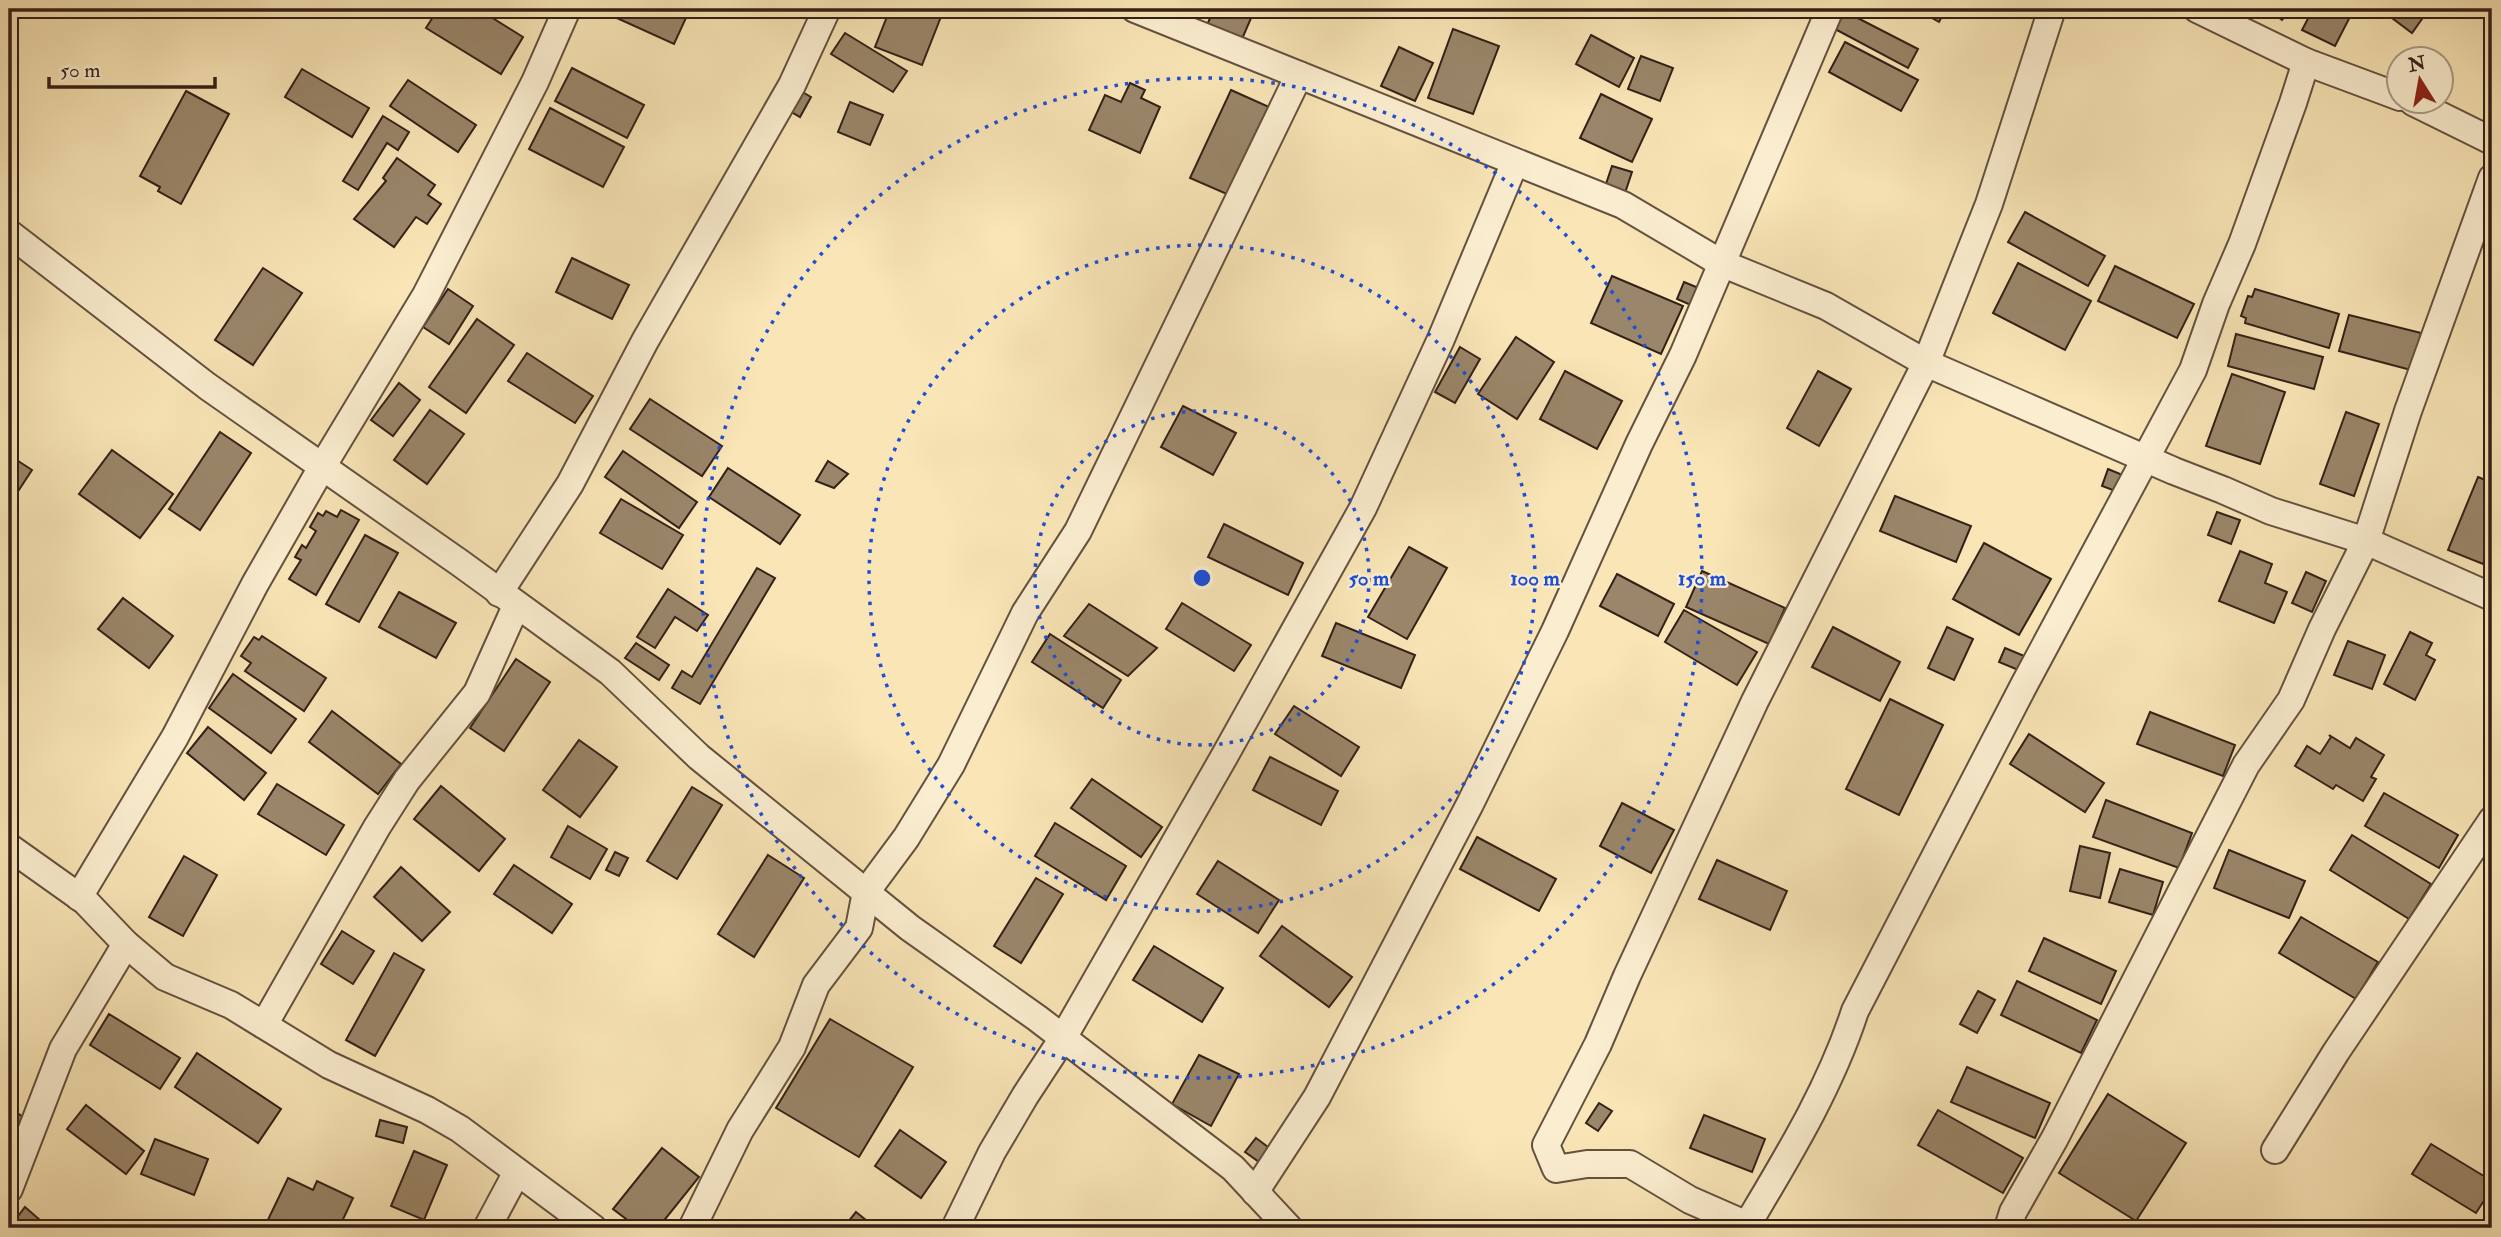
<svg xmlns="http://www.w3.org/2000/svg" width="2501" height="1237" viewBox="0 0 2501 1237" font-family="'IM FELL Double Pica',serif">
<style>
.building{fill:#9a866a;stroke:#332017;stroke-width:2}
.lines{fill:none;stroke-linecap:round;stroke-linejoin:round}
.minor-casing{stroke:#64513f;stroke-width:30}
.minor{stroke:#fbeed0;stroke-width:26}
.ring{fill:none;stroke:#1d4ed8;stroke-width:3.5;stroke-dasharray:3.5 7}
.centre{fill:#1d4ed8;stroke:#fbeed0;stroke-width:3.5}
.ring-label{font-size:21px;text-anchor:middle;font-weight:bold;fill:#1d4ed8;stroke:#fbeed0;stroke-width:5;stroke-linejoin:round;paint-order:stroke}
</style>
<rect width="100%" height="100%" fill="#f9e5b6"/>
<filter id="stains"><feTurbulence type="fractalNoise" baseFrequency=".00286" numOctaves="4"/><feColorMatrix values="0 0 0 0 .2 0 0 0 0 .09 0 0 0 0 .02 0 0 0 .5 -.17"/></filter>
<radialGradient id="worn" r=".72"><stop offset=".6" stop-color="#630" stop-opacity="0"/><stop offset="1" stop-color="#630" stop-opacity=".3"/></radialGradient>
<g class="building">
<polygon points="438,9 478,9 523,37 501,74 426,28"/>
<polygon points="597,9 690,9 674,44"/>
<polygon points="890,9 944,9 922,65 875,47"/>
<polygon points="1214,9 1255,9 1242,39 1207,25"/>
<polygon points="1916,9 1946,9 1939,22"/>
<polygon points="2267,9 2291,9 2282,20"/>
<polygon points="2313,9 2354,9 2335,46 2302,30"/>
<polygon points="2380,9 2429,9 2412,33"/>
<polygon points="1844,11 1918,49 1908,68 1835,29"/>
<polygon points="1453,29 1499,46 1473,114 1428,98"/>
<polygon points="845,33 907,71 893,92 831,54"/>
<polygon points="1591,35 1634,58 1619,87 1576,64"/>
<polygon points="1845,42 1918,80 1901,111 1829,72"/>
<polygon points="1399,47 1433,63 1415,101 1381,86"/>
<polygon points="1641,56 1673,68 1660,101 1628,89"/>
<polygon points="572,68 644,105 627,138 555,101"/>
<polygon points="302,69 369,108 352,137 285,97"/>
<polygon points="408,80 476,125 458,152 390,106"/>
<polygon points="1130,83 1145,90 1141,98 1160,107 1140,153 1089,130 1105,95 1121,102"/>
<polygon points="799,90 811,97 800,117 788,110"/>
<polygon points="1231,90 1269,107 1229,195 1190,178"/>
<polygon points="186,91 229,114 181,204 158,191 160,187 140,176"/>
<polygon points="1601,94 1652,119 1632,162 1580,138"/>
<polygon points="850,102 883,115 870,145 838,132"/>
<polygon points="550,108 624,147 603,187 529,149"/>
<polygon points="383,116 409,132 398,150 387,143 358,190 343,181"/>
<polygon points="397,158 435,185 428,195 441,204 427,224 416,217 394,247 354,219 386,181 383,178"/>
<polygon points="1612,166 1632,172 1623,199 1603,193"/>
<polygon points="2025,212 2105,256 2088,286 2008,242"/>
<polygon points="572,258 629,285 612,319 556,292"/>
<polygon points="2018,263 2091,301 2065,350 1993,313"/>
<polygon points="2115,266 2194,304 2177,338 2098,301"/>
<polygon points="263,268 302,293 253,365 215,340"/>
<polygon points="1612,276 1683,306 1661,354 1591,323"/>
<polygon points="1684,282 1701,289 1693,306 1677,299"/>
<polygon points="448,289 473,306 449,344 423,327"/>
<polygon points="2255,289 2339,314 2329,348 2245,323 2246,318 2241,316 2248,296 2252,297"/>
<polygon points="2349,315 2421,333 2411,370 2339,351"/>
<polygon points="477,319 514,345 466,413 429,387"/>
<polygon points="2236,334 2323,357 2314,389 2228,366"/>
<polygon points="1516,337 1554,362 1517,419 1478,394"/>
<polygon points="1460,347 1480,359 1455,403 1435,392"/>
<polygon points="527,353 593,396 575,423 508,381"/>
<polygon points="1565,371 1622,401 1597,449 1540,419"/>
<polygon points="1818,371 1851,389 1819,446 1787,428"/>
<polygon points="2232,374 2285,392 2260,464 2206,446"/>
<polygon points="399,383 420,400 393,436 371,420"/>
<polygon points="650,399 722,446 702,476 630,429"/>
<polygon points="1183,406 1236,433 1213,475 1161,447"/>
<polygon points="430,410 464,434 427,484 394,460"/>
<polygon points="2346,412 2379,424 2354,496 2320,484"/>
<polygon points="220,432 251,453 200,530 169,509"/>
<polygon points="112,450 173,494 140,538 79,494"/>
<polygon points="623,451 697,502 679,528 605,477"/>
<polygon points="9,455 32,470 11,502 9,501"/>
<polygon points="828,461 848,474 834,488 816,481"/>
<polygon points="728,468 800,515 780,544 709,497"/>
<polygon points="2108,469 2125,476 2118,492 2102,486"/>
<polygon points="2478,477 2492,483 2492,542 2483,564 2448,550"/>
<polygon points="1895,496 1971,526 1956,562 1880,531"/>
<polygon points="621,499 683,535 662,569 600,533"/>
<polygon points="341,510 359,520 316,595 289,579 301,560 295,557 302,545 306,548 316,531 310,527 318,513 323,516 326,511 337,517"/>
<polygon points="2217,512 2240,520 2231,544 2208,535"/>
<polygon points="1224,524 1303,563 1288,595 1208,557"/>
<polygon points="365,535 398,553 359,622 326,604"/>
<polygon points="1984,543 2051,579 2019,635 1953,599"/>
<polygon points="1409,547 1447,568 1407,639 1368,617"/>
<polygon points="2240,551 2272,564 2265,583 2287,592 2274,623 2219,601"/>
<polygon points="757,568 775,578 700,704 672,688 682,671 692,677"/>
<polygon points="1702,571 1785,608 1769,644 1686,607"/>
<polygon points="2306,572 2326,581 2312,612 2292,603"/>
<polygon points="1617,574 1674,604 1658,636 1600,606"/>
<polygon points="668,589 708,615 697,631 675,617 655,648 637,637"/>
<polygon points="399,592 456,623 436,658 379,627"/>
<polygon points="123,598 173,636 149,668 98,629"/>
<polygon points="1182,603 1251,645 1234,671 1166,629"/>
<polygon points="1089,604 1157,648 1128,676 1064,636"/>
<polygon points="1684,610 1757,652 1737,685 1665,642"/>
<polygon points="1336,623 1415,655 1401,688 1322,656"/>
<polygon points="1833,627 1900,662 1880,701 1812,667"/>
<polygon points="1947,627 1973,639 1954,680 1928,668"/>
<polygon points="2410,632 2432,643 2426,655 2435,660 2415,700 2384,684"/>
<polygon points="1050,634 1121,680 1103,708 1032,662"/>
<polygon points="262,636 326,678 304,711 245,671 251,663 241,656 254,637 259,640"/>
<polygon points="2348,641 2385,655 2372,689 2334,675"/>
<polygon points="636,643 669,665 659,680 625,658"/>
<polygon points="2005,648 2029,658 2023,672 1999,662"/>
<polygon points="516,659 550,682 504,751 470,728"/>
<polygon points="233,674 296,719 271,753 209,708"/>
<polygon points="1890,699 1943,725 1899,815 1846,789"/>
<polygon points="1294,706 1359,747 1341,776 1275,734"/>
<polygon points="332,711 401,764 378,794 309,742"/>
<polygon points="2150,712 2235,745 2223,776 2137,744"/>
<polygon points="208,727 266,773 244,800 187,753"/>
<polygon points="2029,734 2104,783 2085,812 2010,764"/>
<polygon points="2329,735 2350,748 2356,738 2384,755 2371,777 2376,779 2363,801 2336,785 2333,789 2295,766 2307,746 2320,754 2331,737"/>
<polygon points="579,740 617,767 580,817 543,790"/>
<polygon points="1270,757 1338,791 1321,825 1253,790"/>
<polygon points="1092,779 1162,827 1141,857 1071,808"/>
<polygon points="277,784 344,825 326,855 258,814"/>
<polygon points="441,786 505,839 479,871 414,819"/>
<polygon points="692,787 722,805 677,879 647,861"/>
<polygon points="2384,793 2458,835 2439,868 2365,826"/>
<polygon points="2106,800 2192,833 2179,868 2093,837"/>
<polygon points="1622,803 1674,830 1651,873 1600,846"/>
<polygon points="1055,823 1126,866 1106,900 1035,856"/>
<polygon points="568,826 607,849 590,879 551,857"/>
<polygon points="2352,835 2431,884 2409,919 2330,870"/>
<polygon points="1477,837 1556,879 1539,911 1460,869"/>
<polygon points="2080,846 2110,853 2100,898 2070,891"/>
<polygon points="2229,850 2305,881 2289,918 2214,888"/>
<polygon points="615,852 628,858 619,876 606,870"/>
<polygon points="768,855 804,878 754,957 718,934"/>
<polygon points="184,856 217,875 183,936 149,917"/>
<polygon points="1717,860 1787,891 1770,930 1699,899"/>
<polygon points="1218,861 1279,900 1258,933 1197,894"/>
<polygon points="514,865 572,904 552,933 494,894"/>
<polygon points="401,867 450,912 422,941 374,897"/>
<polygon points="2120,869 2163,882 2153,915 2109,902"/>
<polygon points="1036,878 1063,894 1021,963 994,946"/>
<polygon points="2301,917 2378,962 2356,999 2279,953"/>
<polygon points="1282,926 1352,977 1329,1007 1260,956"/>
<polygon points="342,931 374,951 353,984 321,964"/>
<polygon points="2044,938 2116,971 2101,1004 2029,971"/>
<polygon points="1154,946 1223,988 1202,1022 1133,980"/>
<polygon points="394,953 424,970 375,1056 346,1040"/>
<polygon points="2017,981 2097,1020 2081,1053 2001,1015"/>
<polygon points="1978,991 1995,1000 1977,1033 1960,1024"/>
<polygon points="109,1014 180,1058 160,1089 90,1045"/>
<polygon points="830,1019 913,1067 859,1157 776,1108"/>
<polygon points="197,1053 281,1109 258,1143 175,1087"/>
<polygon points="1199,1055 1239,1074 1211,1126 1172,1104"/>
<polygon points="1967,1067 2050,1103 2035,1138 1951,1102"/>
<polygon points="2108,1094 2186,1143 2136,1221 2059,1173"/>
<polygon points="1599,1103 1612,1111 1598,1131 1586,1123"/>
<polygon points="86,1105 144,1151 126,1174 67,1129"/>
<polygon points="9,1107 30,1122 9,1151"/>
<polygon points="1938,1110 2023,1158 2003,1193 1918,1145"/>
<polygon points="1704,1115 1765,1139 1752,1172 1690,1148"/>
<polygon points="380,1120 407,1127 403,1143 376,1136"/>
<polygon points="900,1130 946,1162 921,1198 875,1166"/>
<polygon points="1256,1138 1272,1150 1262,1164 1245,1152"/>
<polygon points="155,1139 208,1159 194,1195 141,1174"/>
<polygon points="2431,1144 2492,1181 2492,1188 2476,1213 2412,1174"/>
<polygon points="662,1148 699,1177 658,1228 638,1228 613,1209"/>
<polygon points="414,1151 447,1165 424,1220 391,1206"/>
<polygon points="288,1178 313,1190 317,1181 353,1198 339,1228 264,1228"/>
<polygon points="25,1207 49,1228 9,1228"/>
<polygon points="856,1212 876,1228 843,1228"/>
</g>
<g class="lines">
<g class="minor-casing">
<g id="minor">
<polyline points="1135,9 1623,205 1721,263 1826,306 1926,363 2174,471 2223,490 2271,511 2366,541 2492,597"/>
<polyline points="2197,9 2306,62 2400,97"/>
<polyline points="2413,102 2492,141"/>
<polyline points="9,233 207,386 460,563 610,672 699,757 910,928 1037,1018 1233,1168 1289,1228"/>
<polyline points="499,593 570,484 645,341 792,85 827,9"/>
<polyline points="9,847 85,901 126,944 165,977 231,1005 329,1065 427,1110 460,1129 593,1228"/>
<polyline points="79,897 175,737 255,584 322,467 426,295 535,82 567,9"/>
<polyline points="264,1025 377,827 407,780 477,693 516,606"/>
<polyline points="2275,1150 2336,1052 2492,820"/>
<polyline points="9,1189 63,1049 126,944"/>
<polyline points="1255,1192 1317,1097 1470,804 1555,631 1639,444 1683,355 1830,9"/>
<path d="M1747,1225C1788,1156 1830,1088 1855,1011L2024,685L2193,370L2216,304L2242,244L2293,103L2306,62"/>
<polyline points="487,1228 517,1172"/>
<polyline points="692,1228 740,1130 792,1047 816,985 859,928 866,892 906,838 951,765 1025,613 1078,531 1299,75"/>
<polyline points="955,1228 992,1152 1025,1096 1063,1038 1224,757 1363,508 1441,339 1515,162"/>
<polyline points="1745,1228 1747,1225 1690,1200 1630,1164 1587,1164 1556,1169 1546,1145 1598,1044 1627,976 1755,701 1926,363 1989,204 2052,9"/>
<polyline points="2008,1228 2013,1212 2055,1138 2246,765 2291,700 2322,629 2366,541 2408,411 2492,178"/>
</g>
</g>
<use href="#minor" class="minor"/>
</g>
<g class="ring">
<circle cx="1202" cy="578" r="167"/>
<circle cx="1202" cy="578" r="333"/>
<circle cx="1202" cy="578" r="500"/>
</g>
<circle cx="1202" cy="578" r="10" class="centre"/>
<g class="ring-label">
<text x="1369" y="585">50 m</text>
<text x="1535" y="585">100 m</text>
<text x="1702" y="585">150 m</text>
</g>
<rect width="2501" height="1237" fill="none" stroke="#f9e5b6" stroke-width="35"/>
<rect x="10" y="10" width="2480" height="1216" fill="none" stroke="#332017" stroke-width="3.5"/>
<rect x="18" y="18" width="2466" height="1202" fill="none" stroke="#332017" stroke-width="2"/>
<g transform="translate(2420 80) rotate(349)"><circle r="33" fill="#fbeed0" stroke="#ab9c86" stroke-width="2"/>
<path d="M0-5L12 26L0 18L-12 26Z" fill="#8f2418"/>
<text y="-10" font-size="19" font-weight="bold" text-anchor="middle" fill="#332017">N</text>
</g>
<path d="M49 77v10h166v-10" fill="none" stroke="#332017" stroke-width="3.5"/>
<text x="60" y="77" font-size="21" fill="#332017" stroke="#fbeed0" stroke-width="5" paint-order="stroke">50 m</text>
<rect width="100%" height="100%" filter="url(#stains)"/>
<rect width="100%" height="100%" fill="url(#worn)"/>
</svg>
